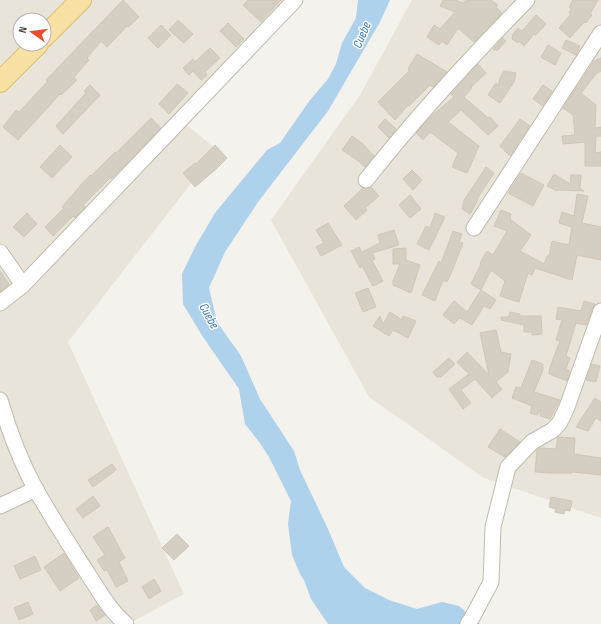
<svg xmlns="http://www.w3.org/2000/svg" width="601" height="624" viewBox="0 0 601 624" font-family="'Sofia Sans Condensed',sans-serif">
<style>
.residential{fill:#e8e4da;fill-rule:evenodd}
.water{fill:#aed1ec}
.building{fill:#d5cec2;stroke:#d0c6b5}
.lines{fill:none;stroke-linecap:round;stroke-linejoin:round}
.minor-casing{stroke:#bfbaaf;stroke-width:17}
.major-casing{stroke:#dbbf73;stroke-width:22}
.minor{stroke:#fff;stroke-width:15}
.major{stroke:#f7e1a3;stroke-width:20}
.labels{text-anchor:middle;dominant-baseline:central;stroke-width:3;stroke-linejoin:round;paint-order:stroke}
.water-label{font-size:13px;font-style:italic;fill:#3a79ad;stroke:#fff}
</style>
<rect width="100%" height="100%" fill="#f4f2ec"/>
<g class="residential">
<path d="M0,0H298L176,116L217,150L68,342L184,594L128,624H0ZM20,20H44V44H20Z"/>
<polygon points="412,0 601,0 601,518 484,478 369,397 271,220 360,95"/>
</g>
<polygon class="water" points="358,0 390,0 380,22 328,111 258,202 225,252 209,288 217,322 241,356 260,399 294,451 300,470 328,529 344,567 365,588 389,600 417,609 442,602 459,606 480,624 328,624 311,599 304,580 300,574 292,555 288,524 291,501 269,457 260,443 245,424 239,389 203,337 183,304 182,274 195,247 215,213 267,150 280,143 310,100 328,79 336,64 342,43 356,18"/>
<g class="building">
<polygon points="123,0 139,17 128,27 127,26 107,47 101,41 87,58 89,60 74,77 77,80 61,95 60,94 18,140 3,127 16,110 19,112 48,81 46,80"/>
<polygon points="248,0 281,0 261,22 243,5"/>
<polygon points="443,0 455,0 463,3 466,0 491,0 498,5 496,7 502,13 474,42 458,28 447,45 442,41 439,45 427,37 434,25 440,29 455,12 440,6"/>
<polygon points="573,0 598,0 590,14 592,15 586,23 584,22 570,38 559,28 571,14 569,13 571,9 569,7"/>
<polygon points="536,15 546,24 536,35 534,34 524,46 519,41 518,43 512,39 513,34 518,28 522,31"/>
<polygon points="178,20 193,34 184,43 169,30"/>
<polygon points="228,23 244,39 236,47 220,31"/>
<polygon points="161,25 171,35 158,48 148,38"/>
<polygon points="503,38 506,41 498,50 494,50 493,49"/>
<polygon points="566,40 580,46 576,55 562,48"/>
<polygon points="548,45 561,53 555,65 541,57"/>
<polygon points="210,48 220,58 205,72 207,75 201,80 193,71 189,75 183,68 193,59 195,62"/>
<polygon points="417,54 447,72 433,87 430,85 409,106 408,105 395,120 378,102 410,70 408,69"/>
<polygon points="601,58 601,71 597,73 581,93 596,105 595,128 601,127 601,136 596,136 595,153 601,152 601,166 585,166 585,142 563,144 562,136 575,135 573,115 563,108 594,61"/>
<polygon points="478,64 486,73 471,87 472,88 464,97 488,118 490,117 498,126 488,135 461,110 448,122 479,146 467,173 452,167 458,153 430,132 423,140 416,133 428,119 454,97 451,94"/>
<polygon points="504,71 516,73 514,82 500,103 488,95 496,83 498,86 500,78"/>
<polygon points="177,84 188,93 169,114 159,104"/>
<polygon points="90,85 100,95 63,134 56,126 86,93 84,91"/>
<polygon points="543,85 552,91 543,106 533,99"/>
<polygon points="151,118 161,128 111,179 110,178 83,205 85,207 75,218 73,216 53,236 45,227 64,208 62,207 81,185 90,175 91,176 115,152 116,153"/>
<polygon points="385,119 396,129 389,138 378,127"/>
<polygon points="520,119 530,126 517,144 518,145 510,156 500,146"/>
<polygon points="352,136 362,143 374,156 365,167 357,160 342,150"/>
<polygon points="60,145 72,157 52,178 40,167"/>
<polygon points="215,145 227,158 215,170 195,187 183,173 195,163 196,164"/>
<polygon points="486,167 494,173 477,199 478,200 470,214 462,209 464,202 463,202"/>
<polygon points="412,170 422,180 413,190 403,179"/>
<polygon points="521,173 544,185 533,206 508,193"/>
<polygon points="554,174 570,184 571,175 581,175 580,189 584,191 557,190 557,191 547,186"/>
<polygon points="371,187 379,196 365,208 367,210 356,220 344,206 363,188 369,188"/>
<polygon points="577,194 588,196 582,223 601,227 601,260 577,255 572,280 535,268 532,275 528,273 519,302 500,296 505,281 491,270 481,290 471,284 481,264 480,263 487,251 493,255 507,231 494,226 501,210 511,214 510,219 531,235 520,251 544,264 547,256 549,256 552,241 569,245 572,227 559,223 562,212 574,216"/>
<polygon points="410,195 421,209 410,218 399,205"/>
<polygon points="27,213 37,224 24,237 13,227"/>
<polygon points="435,213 445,217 429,250 417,244 426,226 430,228"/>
<polygon points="328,223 342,245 321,256 316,247 324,243 316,230"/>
<polygon points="394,230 399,245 372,253 375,259 372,260 383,281 373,286 362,266 360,268 351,251 359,247 362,252 380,243 378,235"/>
<polygon points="453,231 462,234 459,242 463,243 452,271 447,282 443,280 435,301 422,295 439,261 441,263"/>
<polygon points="406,248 406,260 420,265 411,293 393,285 393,281 400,264 393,264 393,249"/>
<polygon points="0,271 9,284 0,292"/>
<polygon points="368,288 376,307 363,312 355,293"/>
<polygon points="481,290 496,300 490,309 484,306 472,325 460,318 454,324 443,315 454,301 467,312"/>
<polygon points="584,301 595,304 593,308 586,325 576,323 566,356 570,358 566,369 570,371 567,381 549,374 550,367 560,341 556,340 562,320 556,319 558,307 581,311"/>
<polygon points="390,312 402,320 403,316 416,321 408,338 393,330 389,336 373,326 380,316 383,324"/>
<polygon points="510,312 520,314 520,316 541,316 542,334 532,335 532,332 524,332 524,325 501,320 501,317 509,317"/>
<polygon points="496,330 501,352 511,354 508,372 496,382 502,389 492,398 475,379 461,390 471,403 463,409 449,389 469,374 457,362 467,352 489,375 480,333"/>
<polygon points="449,358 455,364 441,377 437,377 433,372"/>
<polygon points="532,360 543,364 543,370 534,392 560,400 550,419 540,416 541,409 537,415 530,413 532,406 512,398 516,387 521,388"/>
<polygon points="592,364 600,366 596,382 586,380"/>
<polygon points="595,398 601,402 601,421 596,418 588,431 576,427"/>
<polygon points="500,429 520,442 505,457 488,447"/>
<polygon points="558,437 575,438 574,454 601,458 601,475 572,472 572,473 552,473 535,472 537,450 540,448 556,449"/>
<polygon points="112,464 116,470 93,487 88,480"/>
<polygon points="93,496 100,506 83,518 76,509"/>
<polygon points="551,497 572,501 570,511 565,510 564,514 555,512 556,509 549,507"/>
<polygon points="108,527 125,558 119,562 128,581 116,587 107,570 104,571 97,560 105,555 93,537"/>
<polygon points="177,534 189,546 174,560 162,548"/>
<polygon points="64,553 79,578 60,591 44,567"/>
<polygon points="35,556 41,570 20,579 14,566"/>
<polygon points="154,579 161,591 149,599 142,587"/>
<polygon points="28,602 33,614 19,620 14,608"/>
<polygon points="97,605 105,615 96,621 90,610"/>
</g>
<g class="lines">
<g class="minor-casing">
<g id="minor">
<path d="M366,180C416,117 471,57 527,0"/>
<polyline points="474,228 601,33"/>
<polyline points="0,252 23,285"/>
<polyline points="0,303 23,285 295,0"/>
<path d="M0,400C9,431 21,462 36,490C52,518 69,544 86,571C98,589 109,610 126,624"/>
<polyline points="0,506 36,489"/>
<polyline points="468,624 473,616 491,582 493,527 508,467 532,442 553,430 560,422 567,407 601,311"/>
</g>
</g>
<g class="major-casing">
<g id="major">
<polyline points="44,37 81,0"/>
<polyline points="0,82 38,44"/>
</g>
</g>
<use href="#minor" class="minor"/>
<use href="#major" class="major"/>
</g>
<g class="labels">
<g class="water-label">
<text transform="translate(362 35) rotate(-67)">Cuebe</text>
<text transform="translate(209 316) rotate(61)">Cuebe</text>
</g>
</g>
<g transform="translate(32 32) rotate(284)"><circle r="19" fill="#ffffff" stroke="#b6b4b0"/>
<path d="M0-3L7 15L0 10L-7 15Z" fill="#e94f2e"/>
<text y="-6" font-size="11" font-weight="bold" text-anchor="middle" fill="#48433a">N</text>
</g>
</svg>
